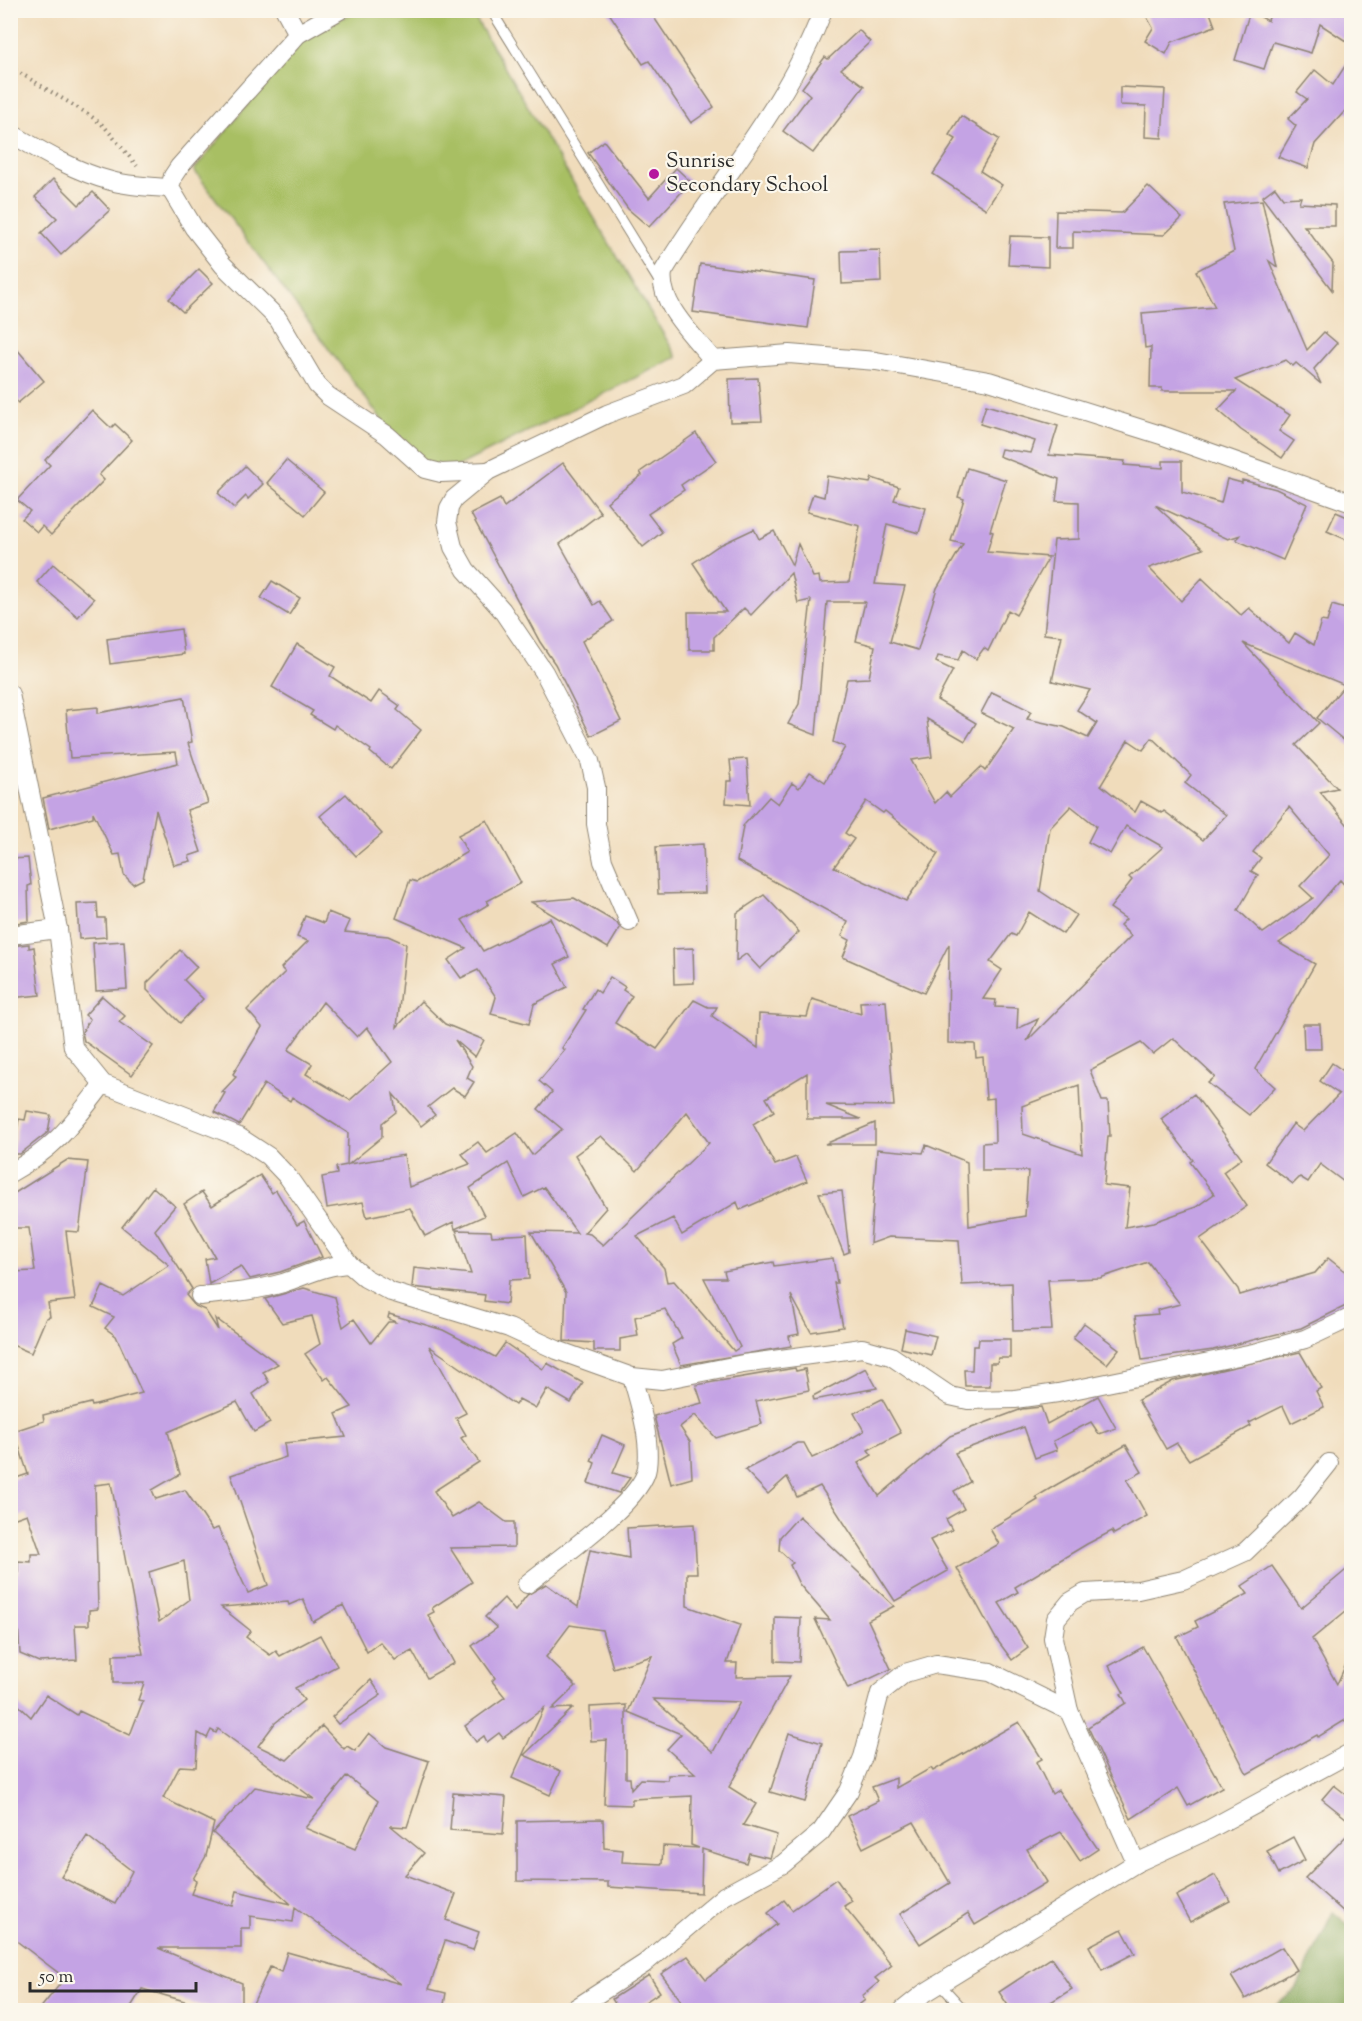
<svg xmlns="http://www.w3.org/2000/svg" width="1362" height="2021" viewBox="0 0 1362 2021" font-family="'Sorts Mill Goudy',serif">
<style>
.green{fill:#a8bf64;stroke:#6a7548;stroke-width:1.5}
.forest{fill:#86a65a;stroke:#586842;stroke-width:1.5}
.building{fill:#c4a3e4;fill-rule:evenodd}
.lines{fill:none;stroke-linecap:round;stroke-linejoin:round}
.service-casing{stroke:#8e8473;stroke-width:11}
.minor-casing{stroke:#8e8473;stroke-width:20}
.path{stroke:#8e8473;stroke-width:4;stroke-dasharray:1.5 4.5;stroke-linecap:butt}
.service{stroke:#fff;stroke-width:9}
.minor{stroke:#fff;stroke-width:18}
.poi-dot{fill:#b5179e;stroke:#fbf7ec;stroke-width:2}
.labels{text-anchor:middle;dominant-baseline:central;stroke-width:4.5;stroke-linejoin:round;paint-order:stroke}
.poi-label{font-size:21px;fill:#2b2b2b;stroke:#fbf7ec;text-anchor:start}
</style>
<rect width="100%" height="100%" fill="#fbf7ec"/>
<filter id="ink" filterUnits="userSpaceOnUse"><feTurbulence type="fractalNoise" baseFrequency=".0167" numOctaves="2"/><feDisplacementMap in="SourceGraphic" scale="12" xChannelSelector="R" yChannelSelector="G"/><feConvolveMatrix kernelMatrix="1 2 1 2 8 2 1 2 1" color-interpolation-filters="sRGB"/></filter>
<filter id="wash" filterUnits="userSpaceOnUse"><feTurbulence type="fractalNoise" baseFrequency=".008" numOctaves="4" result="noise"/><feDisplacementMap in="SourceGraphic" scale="24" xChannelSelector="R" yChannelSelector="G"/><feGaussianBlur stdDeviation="1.35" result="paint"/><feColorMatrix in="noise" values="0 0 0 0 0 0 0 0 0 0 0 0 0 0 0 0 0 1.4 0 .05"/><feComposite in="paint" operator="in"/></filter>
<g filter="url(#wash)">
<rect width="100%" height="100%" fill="#f0dcbb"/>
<polygon class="green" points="357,11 471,11 677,357 428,481 194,170 304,36"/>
<polygon class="forest" points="1333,1912 1351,1927 1351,2010 1271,2010 1297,1988"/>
<g id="blocks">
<g class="building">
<polygon points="607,10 649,10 714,107 691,123 649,61 643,64"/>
<polygon points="1143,10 1209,10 1215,26 1172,42 1166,54 1145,41 1153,28"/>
<polygon points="1271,10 1352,10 1352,45 1320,24 1311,53 1273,42 1264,69 1235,60 1250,11 1268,21"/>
<polygon points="859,30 870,42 841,69 864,86 813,153 783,131 810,95 802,88 825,57 828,59"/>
<polygon points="1352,55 1352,114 1345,111 1315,144 1308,168 1278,157 1296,126 1288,119 1307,99 1297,92 1315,70 1333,85"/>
<polygon points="1120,87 1165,89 1162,138 1145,137 1146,106 1120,105"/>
<polygon points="961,116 999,139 980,171 1002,185 986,209 933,174 956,139 949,135"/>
<polygon points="604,141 649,198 676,168 691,182 649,227 628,209 588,153"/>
<polygon points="53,179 79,205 93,192 110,210 61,255 41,233 57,218 35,197"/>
<polygon points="1148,186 1182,218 1164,235 1073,231 1073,248 1055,248 1056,211 1122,213"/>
<polygon points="1275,187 1283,198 1301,197 1299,203 1335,205 1335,226 1304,226 1333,263 1332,290 1262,197"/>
<polygon points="1262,200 1277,267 1269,261 1307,350 1324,332 1337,343 1314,369 1321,384 1296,363 1293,366 1286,360 1235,380 1290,415 1279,431 1294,441 1282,458 1241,430 1218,410 1236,391 1162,391 1162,388 1150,388 1151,347 1145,348 1142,313 1215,307 1196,271 1234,251 1224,204"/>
<polygon points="1010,236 1048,237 1048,267 1008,265"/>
<polygon points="880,250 881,282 842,284 841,251"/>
<polygon points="700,264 815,280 808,328 693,312"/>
<polygon points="199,269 213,283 183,312 169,299"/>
<polygon points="10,341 44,381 18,403 10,394"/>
<polygon points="758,378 762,421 730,422 729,379"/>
<path d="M986,405L1058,426L1049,455L1125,461L1124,465L1163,468V461H1182V492L1221,503L1227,479L1242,483V480L1276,489L1307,504L1283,560L1236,540L1241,535L1228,539L1155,505L1203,549L1149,568L1181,601L1202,578L1241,615L1249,608L1289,643L1295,633L1314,645L1321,621L1327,622L1332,605L1352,611V747L1317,718L1345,685L1243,643L1319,723L1296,745L1337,788L1320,792L1352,830V893L1340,880L1296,931L1279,943L1315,964L1255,1069L1275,1087L1249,1115L1208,1083L1215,1077L1173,1038L1153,1054L1141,1043L1090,1070L1102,1101H1108L1110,1136H1108L1104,1185L1130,1188L1125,1227L1154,1222L1196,1207L1214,1194L1190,1162L1193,1160L1161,1119L1194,1094L1242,1158L1223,1172L1247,1206L1200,1239L1238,1289L1240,1295L1315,1273L1328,1258L1352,1277V1303L1301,1328L1213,1350L1142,1360L1135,1316L1158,1314L1157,1310L1180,1304L1148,1262L1100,1278L1048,1280L1052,1330L1013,1331L1012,1283L962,1285L959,1240L889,1237L870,1244L877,1149L923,1153L926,1145L967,1162L969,1226L1025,1216L1028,1171H982V1143L995,1142L994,1098L986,1099L983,1057L976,1058L975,1044L948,1043L949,944L924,993L843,957L850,940L842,936L848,922L737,861L743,826L769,797L778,804L792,783L799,788L810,772L825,782L845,747L833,742L847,679L869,678L875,646L856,641L865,602H827L816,735L788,724L799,704L811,600L798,603L791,573L751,615L744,608L714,637V650H689L688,612H726L693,563L718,546L754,529L759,539L774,531L792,565L798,544L813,577L819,576L820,583L849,582L860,526L807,512L813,494L824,497L827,476L870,483L872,478L899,487L894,500L926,508L919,533L887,524L875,584L905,586L890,642L918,650L937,588L963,544L951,541L964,499L958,497L967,468L1006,480L990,531L993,532L987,552L1049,557L1016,615L1008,610L988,651L984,648L976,659L963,650L958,660L938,656L936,662L953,670L937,700L976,723L965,741L927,719L932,757L911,760L935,803L946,792L950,797L981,767L985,771L1014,729L981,713L992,692L1031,711L1027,719L1064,727L1088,738L1097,723L1077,710L1090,690L1052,681L1062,636L1044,634L1054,540L1079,539V502L1056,501L1059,479L999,456L1001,449L1031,453L1035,441L980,424ZM1152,738L1191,775L1185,783L1226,815L1203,840L1164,811L1162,813L1141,801L1135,812L1101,785L1128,740L1143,750ZM866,801L883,813L885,811L938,854L906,901L834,867L854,839L845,833ZM1071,806L1096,826L1088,842L1110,854L1126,826L1163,847L1129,877L1132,880L1110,908L1126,919L1120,925L1131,936L1027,1041L1038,1019L1017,1029L1018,1008L995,1007L996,1000L983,999L1002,970L990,962L1011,934L1016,936L1029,912L1063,934L1076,915L1040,891L1050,828ZM1289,807L1329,855L1300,886L1313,898L1263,933L1238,910L1258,875L1251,871L1261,858L1253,852ZM1079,1085L1082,1154L1023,1134L1022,1106Z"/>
<polygon points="92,410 111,428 115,424 132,440 99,475 104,480 51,535 42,526 37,532 22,519 30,511 17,500 50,465 45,460"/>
<polygon points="696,433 716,461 681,485 684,490 648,514 662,532 643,547 607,502 642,475 640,472"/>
<polygon points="286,460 324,492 305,515 267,483"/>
<polygon points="563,463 601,513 560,544 594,605 600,601 613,621 582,641 621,721 591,736 555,664 540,642 471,514 500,499 504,507"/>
<polygon points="245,466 263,484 248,499 246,496 234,508 218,493"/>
<polygon points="1336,512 1352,519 1352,542 1327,531"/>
<polygon points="53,564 94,599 78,617 37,582"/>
<polygon points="272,581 300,598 289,615 261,598"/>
<polygon points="181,629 184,654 110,664 107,639"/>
<polygon points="297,644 335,667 330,676 371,703 379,691 400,706 397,710 421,730 391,769 370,752 371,750 335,725 333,729 310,715 313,711 272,687"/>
<polygon points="184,697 192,742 188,743 208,803 187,810 201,852 189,856 191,861 174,865 156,810 143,879 133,884 124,875 120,854 114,855 93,812 93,817 49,829 43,798 178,763 176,752 70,758 66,710 98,707 98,713"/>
<polygon points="747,759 750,805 726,803 727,781 732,781 730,760"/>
<polygon points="346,794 382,834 356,856 320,816"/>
<polygon points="487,820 521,883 487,901 489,904 462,920 483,951 550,918 569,957 555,964 567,987 534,1004 529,1024 491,1014 496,997 478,970 461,978 448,960 466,948 396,918 410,880 417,882 467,852 458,835"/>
<polygon points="703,844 705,893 658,894 656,847"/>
<polygon points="28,858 31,885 28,886 29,921 10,924 10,859"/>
<polygon points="764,895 799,932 760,969 746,954 736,961 737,913"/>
<polygon points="574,898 617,923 620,928 608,948 531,902"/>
<polygon points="97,903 98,918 105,918 106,937 79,939 77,904"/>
<path d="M328,912L350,921L345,932L388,936L406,944L397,1027L421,1001L445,1024L484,1040L475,1057L455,1040L472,1066L467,1078L474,1082L465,1096L452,1088L428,1107L435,1115L421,1126L393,1094L396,1112L382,1123V1137L349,1164L404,1155L409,1187L470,1164L462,1154L478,1142L487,1153L517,1133L532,1155L562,1129L538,1109L552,1092L539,1081L565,1050L562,1048L586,1010L583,1009L595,989L600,993L610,977L625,987L623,990L632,996L615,1023L657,1049L694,1000L708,1007H717L712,1016L758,1048L759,1014L807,1017L812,999L861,1014L860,1002L886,1001L894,1106L826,1105L861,1119H807V1073L766,1098L774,1111L753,1124L775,1165L796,1157L807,1181L740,1210L737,1202L682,1235L673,1218L637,1236L664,1268L667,1282L674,1281L734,1351L740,1347L704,1278H726L724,1271L773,1262L774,1266L833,1258L837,1283H834L843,1327L811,1332L791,1295L799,1334L789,1336L791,1346L681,1365L672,1344L682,1338L665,1309L635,1317L638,1336L620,1339V1351H594V1343L564,1341L566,1292L531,1232L577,1233L544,1187L524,1197L508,1163L470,1188L484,1216L455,1229L453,1222L425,1236L410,1208L367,1217L363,1202L327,1208L322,1177L337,1174L336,1167L347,1165L348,1133L292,1097L290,1101L264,1084L239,1125L214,1112L225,1093L222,1092L236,1077L233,1074L262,1027L247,1010L285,972L281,968L308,941L297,937L305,916L324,923ZM323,1002L357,1037L367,1027L392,1062L350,1100L306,1074L312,1064L288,1050ZM687,1112L709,1143L603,1245L590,1234L584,1233L606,1208L575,1155L601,1136L637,1171Z"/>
<polygon points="124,941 127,989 96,991 93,943"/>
<polygon points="29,944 29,948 34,947 40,995 10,998 10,946"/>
<polygon points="693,948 694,983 674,984 673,949"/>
<polygon points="180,950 197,967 184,980 203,999 180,1023 147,990 147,983"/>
<polygon points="102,996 125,1016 119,1022 153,1046 132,1075 84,1041 82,1032 90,1019 85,1015"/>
<polygon points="1303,1024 1320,1024 1321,1049 1304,1049"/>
<polygon points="1332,1063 1352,1077 1352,1188 1320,1164 1308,1182 1300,1177 1293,1184 1265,1163 1293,1124 1303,1131 1339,1094 1320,1081"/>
<polygon points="27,1111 51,1115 48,1132 20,1154 12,1154 19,1119 25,1120"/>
<polygon points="875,1123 875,1144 825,1144"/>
<polygon points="67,1160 88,1162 79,1232 66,1231 75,1300 48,1303 50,1317 46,1318 31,1353 10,1344 10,1272 35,1271 29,1228 10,1228 10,1196"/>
<polygon points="260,1175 272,1193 276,1190 297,1225 304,1221 322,1257 280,1272 250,1279 241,1266 209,1284 205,1259 215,1257 184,1204 202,1192 212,1206"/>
<path d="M153,1187L175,1206L155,1230L192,1289L186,1295L195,1306L205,1310L218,1330L215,1318L278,1364L263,1372L269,1382L253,1394L270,1423L254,1432L237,1402L168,1432L180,1474L152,1490L156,1499L185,1490L212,1530L218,1528L248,1593L268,1585L231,1475L286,1457L284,1443L346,1437L336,1414L352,1407L328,1377L324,1380L305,1354L320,1344L312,1316L282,1323L265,1299L304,1288L335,1297L343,1327L354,1319L371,1343L388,1322H395L388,1318L389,1314L443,1330L495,1357L505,1343L543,1369L547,1363L583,1383L571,1403L547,1389L536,1408L519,1399L515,1405L429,1346L466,1413L456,1418L466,1435L461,1438L479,1462L434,1491L452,1518L479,1502L506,1522H514V1547L450,1548L472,1582L432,1608L434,1612L428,1615L454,1663L427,1678L412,1651L395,1660L380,1642L367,1652L343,1605L313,1622L303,1599L289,1605L288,1602L221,1607L251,1631L246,1637L270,1655L276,1651L280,1656L320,1635L337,1666L295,1688L304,1700L275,1723L258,1746L287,1760L322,1726L344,1749L347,1746L355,1751L369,1733L386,1747L429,1761L407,1827L391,1826L424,1853L405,1875L456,1894L446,1920L479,1932L473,1950L445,1941L429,1989L446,1993L443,2010H250L270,1967L281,1972L287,1952L401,1984L295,1907L293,1922L250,1916V1928H241V1948H158L242,1983V2010H216L142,1989L129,2010H39L65,1978L10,1936V1697L31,1717L46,1695L77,1715L79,1711L130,1735L143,1701L138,1700L144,1683H113V1655L143,1654L111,1483L95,1485L98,1609L89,1610V1625H75L77,1660L39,1662L20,1654L18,1625L10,1628V1575L18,1573V1561L31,1562V1554H41L27,1514L10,1520V1480L28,1474L14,1431L44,1421L43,1415L91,1403L92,1406L142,1393L116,1336L105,1328L114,1317L93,1307L103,1286L123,1296L169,1265L122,1227ZM184,1561L189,1600L159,1622L149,1572ZM218,1729L314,1799L255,1787L213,1833L291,1904L237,1891L233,1906L191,1894L196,1881L193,1879L206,1856L214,1823L163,1798L180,1766L196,1767L198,1733L207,1738L211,1730L216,1733ZM347,1776L378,1801L355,1849L305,1828ZM87,1836L132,1871L115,1904L61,1877Z"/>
<polygon points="842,1191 849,1252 844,1254 819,1193"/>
<polygon points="456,1230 491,1231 492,1236 527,1234 529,1279 509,1280 507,1304 484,1301 485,1295 412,1287 414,1268 471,1274"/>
<polygon points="1084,1323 1119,1349 1107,1364 1073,1338"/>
<polygon points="905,1329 936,1336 931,1355 901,1348"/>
<polygon points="979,1339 1010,1339 1010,1358 998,1358 997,1363 990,1363 990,1386 965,1386 964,1370 972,1370 973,1346 978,1346"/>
<polygon points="1300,1352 1321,1388 1316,1391 1324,1407 1291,1423 1283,1406 1249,1423 1251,1426 1189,1460 1177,1443 1166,1449 1138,1400 1173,1381"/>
<polygon points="795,1368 796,1371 805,1369 809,1390 756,1401 762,1424 716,1438 695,1415 680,1427 690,1442 692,1478 671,1484 654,1416 702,1403 696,1385"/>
<polygon points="866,1368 877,1388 814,1400 813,1396"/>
<polygon points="1098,1396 1116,1428 1099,1434 1091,1422 1053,1441 1057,1450 1035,1458 1024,1427 955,1453 970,1482 954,1491 964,1509 946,1519 952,1530 930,1540 948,1571 895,1601 820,1486 797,1497 787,1477 768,1494 745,1470 797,1443 804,1443 812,1458 835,1448 864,1431 854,1413 882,1399 901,1433 868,1450 872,1455 858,1463 879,1496 950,1436 1022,1409 1041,1407 1047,1424"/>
<polygon points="602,1435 625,1445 613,1473 630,1478 619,1493 588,1483 595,1463 591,1461"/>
<polygon points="1126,1445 1142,1472 1127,1480 1147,1516 1114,1534 1112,1531 1087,1544 1015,1587 1018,1592 999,1603 1028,1648 1012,1660 995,1637 957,1568 999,1544 990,1529 1038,1500 1036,1497 1056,1485"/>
<polygon points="799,1516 894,1606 868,1620 891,1669 848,1689 815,1619 830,1620 799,1584 790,1565 793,1563 779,1550 780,1537"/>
<path d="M694,1524L697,1573H687V1606L740,1625L727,1663H737L736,1677L790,1676L729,1787L756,1804L743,1825L777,1835L770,1858L749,1853L746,1863L702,1849L701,1893L608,1887V1882L517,1881V1821L603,1819L604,1848L623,1850L622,1862L662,1864L663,1846L699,1848L691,1845L692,1796L632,1799V1805L604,1804L607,1740L591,1741L590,1707L626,1705V1778H630L631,1789L640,1779L668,1780V1775L695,1774L667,1749L681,1734L628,1712L652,1656L613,1668L602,1630L570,1625L546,1657L576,1686L552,1709L573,1708L524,1755L561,1771L550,1795L512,1778L544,1708L503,1738L499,1733L487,1742L484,1736L476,1742L465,1726L505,1697L492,1681L495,1678L472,1646L497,1628L485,1617L504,1598L515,1611L527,1595L546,1584L578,1607L590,1550L629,1558L627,1528ZM653,1699L740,1702L713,1752Z"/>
<polygon points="1352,1565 1352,1606 1312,1639 1337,1684 1352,1651 1352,1716 1318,1737 1317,1735 1247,1774 1177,1637 1198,1627 1195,1621 1248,1594 1242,1586 1272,1566 1301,1608"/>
<polygon points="775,1617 801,1618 799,1662 775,1661"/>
<polygon points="1143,1647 1222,1787 1188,1806 1178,1788 1131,1819 1088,1727 1126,1703 1121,1694 1124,1693 1109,1666"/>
<polygon points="371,1680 381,1695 338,1724 332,1717"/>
<polygon points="1019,1722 1042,1759 1036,1762 1052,1794 1058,1790 1098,1849 1080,1861 1061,1832 1027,1849 1047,1882 975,1925 968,1913 920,1944 900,1914 950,1883 914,1822 863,1848 847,1816 878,1801 872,1787 896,1778 896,1788 931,1768 933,1771"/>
<polygon points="789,1733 822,1743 805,1802 770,1792"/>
<polygon points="1334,1785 1352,1799 1352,1823 1322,1799"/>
<polygon points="453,1793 506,1797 503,1834 450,1830"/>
<polygon points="1352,1830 1352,1919 1305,1878"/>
<polygon points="1293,1837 1305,1860 1279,1874 1267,1851"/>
<polygon points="1215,1875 1230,1901 1190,1922 1176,1896"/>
<polygon points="836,1879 852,1901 844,1906 892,1965 875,1978 879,1982 862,1996 865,2000 852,2010 688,2010 661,1974 688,1956 706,1979 777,1924 768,1913 784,1900 792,1910"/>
<polygon points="1122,1929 1135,1953 1102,1970 1089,1946"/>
<polygon points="1282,1947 1296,1970 1245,1999 1231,1976"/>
<polygon points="1051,1958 1072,1989 1038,2010 1011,2010 999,1992"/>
<polygon points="649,1975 660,1992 633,2010 619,2010 612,1999"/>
</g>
</g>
</g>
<g filter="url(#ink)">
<use href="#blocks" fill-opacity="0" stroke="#8e8473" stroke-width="1.5"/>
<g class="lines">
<g class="service-casing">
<g id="service">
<polyline points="491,10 660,283"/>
<polyline points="940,1984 964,2010"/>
</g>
</g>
<g class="minor-casing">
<g id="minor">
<polyline points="285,10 298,34"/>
<polyline points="340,10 298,34 179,167 173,176 170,188 194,228 223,265 278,319 317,385 328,396 387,435 425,469 441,473 488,471"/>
<path d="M10,133C41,151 76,172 111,181C130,186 150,187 170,188"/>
<path d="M713,360C694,336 658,304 663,272C715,185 787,107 823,10"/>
<polyline points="10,694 58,929 73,1047 103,1084 239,1137 268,1156 288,1177 349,1264 365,1278 391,1292 509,1328 557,1350 632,1377 662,1380 743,1364 862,1348 891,1356 950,1396 968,1400 1015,1399 1058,1393 1258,1352 1305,1339 1352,1317"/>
<polyline points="629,922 603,861 596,824 596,787 590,761 544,672 502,610 466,570 453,547 447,522 449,508 454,499 488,471 607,414 684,385 713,360 789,354 876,361 989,381 1164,436 1352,503"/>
<polyline points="10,935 58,929"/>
<path d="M10,1173C56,1148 72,1124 103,1084"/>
<path d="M200,1296C228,1293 255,1291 283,1283C305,1276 325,1265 349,1264"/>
<path d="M527,1584C555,1561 643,1501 647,1468C651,1439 640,1405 632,1377"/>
<polyline points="1069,1711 1053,1638 1056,1619 1070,1602 1085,1593 1138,1590 1183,1580 1245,1552 1302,1497 1329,1463"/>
<polyline points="573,2010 644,1964 724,1896 783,1864 821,1832 849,1791 863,1757 880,1693 905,1673 936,1664 990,1672 1069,1711 1136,1863"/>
<polyline points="903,2010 923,1994 1136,1863 1208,1830 1352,1752"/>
</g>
</g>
<polyline class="path" points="10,67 88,114 104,126 137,166"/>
<use href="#service" class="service"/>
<use href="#minor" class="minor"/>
</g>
</g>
<circle class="poi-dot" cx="654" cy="174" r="6"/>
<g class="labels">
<g class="poi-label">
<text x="666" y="162">Sunrise<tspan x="666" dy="24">Secondary School</tspan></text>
</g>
</g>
<rect width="1362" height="2021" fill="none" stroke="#fbf7ec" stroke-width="36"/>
<path d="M30 1982v9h166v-9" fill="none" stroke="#2b2b2b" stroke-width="3"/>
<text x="39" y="1982" font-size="18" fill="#2b2b2b" stroke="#fbf7ec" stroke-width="4.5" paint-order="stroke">50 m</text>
</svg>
